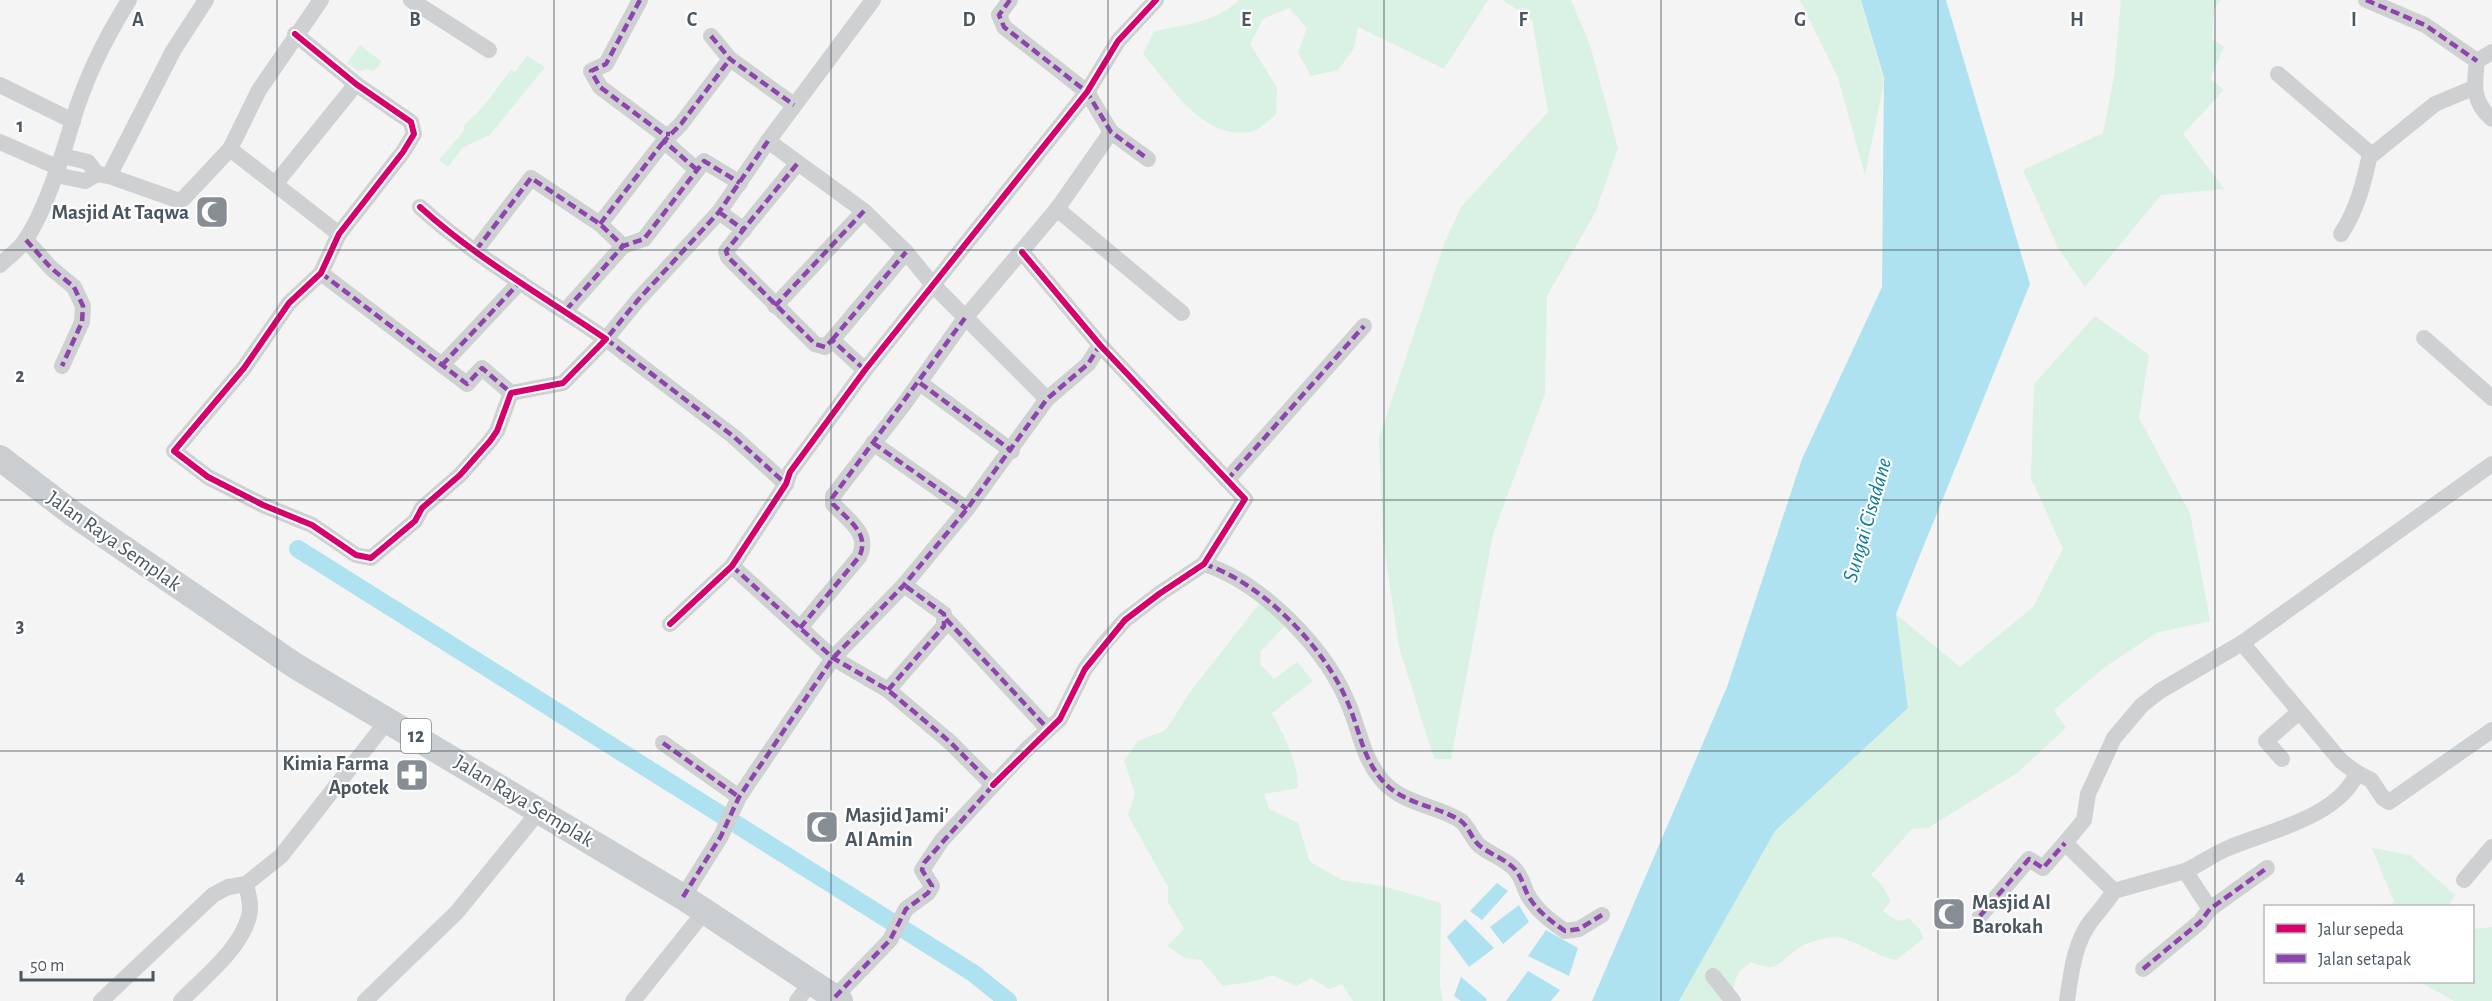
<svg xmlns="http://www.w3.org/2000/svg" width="2492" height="1001" viewBox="0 0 2492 1001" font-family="'Alegreya Sans',sans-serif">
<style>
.green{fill:#d9f2e3}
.water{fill:#aee2f0}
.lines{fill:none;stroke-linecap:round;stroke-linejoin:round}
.canal{stroke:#aee2f0;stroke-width:18}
.street{stroke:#ced0d2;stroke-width:16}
.primary{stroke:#caced1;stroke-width:26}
.quiet{stroke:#8e44ad;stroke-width:4.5;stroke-dasharray:9 4.5;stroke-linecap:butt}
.cycleway-casing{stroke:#fff;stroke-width:10}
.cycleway{stroke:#d6006c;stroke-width:6}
.grid{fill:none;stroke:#4a5661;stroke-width:1.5;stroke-opacity:0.55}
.labels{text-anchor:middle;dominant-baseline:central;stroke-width:4.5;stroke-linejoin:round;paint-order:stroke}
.shield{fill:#fff;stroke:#808990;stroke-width:1.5}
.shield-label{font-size:20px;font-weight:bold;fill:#4a5661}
.poi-label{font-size:21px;font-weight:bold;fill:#4a5661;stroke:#fff;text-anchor:end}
.street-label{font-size:21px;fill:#4a5661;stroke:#fff}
.water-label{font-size:22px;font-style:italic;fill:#0c7c9b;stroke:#fff}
.grid-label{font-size:20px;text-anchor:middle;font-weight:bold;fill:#4a5661;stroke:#fff;stroke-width:4.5;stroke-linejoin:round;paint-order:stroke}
</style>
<rect width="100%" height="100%" fill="#f4f4f4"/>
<g class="green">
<path d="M1239,0H1488L1444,69L1358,27L1354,48L1338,70L1311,76L1298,53L1307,28L1289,8L1263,19L1250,44L1277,88L1276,115C1270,119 1261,129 1253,131C1204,143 1169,84 1143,54L1154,31C1184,25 1217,22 1239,0Z"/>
<polygon points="1503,0 1571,0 1590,45 1618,148 1595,213 1547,296 1545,394 1493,534 1451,759 1434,759 1399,647 1383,541 1379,438 1444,244 1461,207 1548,112 1532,20"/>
<polygon points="1800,0 1861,0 1884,82 1865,175 1838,78"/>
<polygon points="2121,0 2221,0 2214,9 2212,39 2224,47 2210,79 2224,90 2183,134 2224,189 2161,195 2085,287 2058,248 2023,170 2103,133 2114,76"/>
<polygon points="360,45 382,62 374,71 368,69 358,71 347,63"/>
<path d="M527,56L545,67L490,135L462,148L448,167L439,160L463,132L465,123C481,114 498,85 511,70L515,72Z"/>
<path d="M2095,316L2149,355L2139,418L2190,513L2210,621L2156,633L2105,667L2054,710L2066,728L2017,773L1928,828L1912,829L1871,875L1882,885L1891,901L1883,911L1898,921L1909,918L1921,931L1923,939L1896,960C1874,957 1849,933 1826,938C1818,940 1806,943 1799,948C1778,962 1779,974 1751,962L1738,973L1729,1001H1679L1775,831L1908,708L1896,614L1960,667L2033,607L2063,549L2031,478L2034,384Z"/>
<path d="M1259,604L1272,608L1287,624L1261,651L1260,664L1274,679L1297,662L1313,681L1272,713C1284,735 1298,762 1298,788L1264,794L1269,809L1298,823L1310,862L1342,880L1383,886L1441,903L1440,986L1443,1001H1353L1342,984L1329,989L1311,978L1296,986L1272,975L1256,981L1223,986L1201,960L1185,958L1167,946L1184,929L1168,902V887L1128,815L1135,794L1124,760L1138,741L1166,730L1190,692Z"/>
<polygon points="2372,848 2410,855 2455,895 2449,906 2388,906 2394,902"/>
<polygon points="2492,927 2492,1001 2454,1001 2420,982 2472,982 2473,929"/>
</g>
<g class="water">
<polygon points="1861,0 1946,0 2030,284 1896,614 1908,708 1775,831 1679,1001 1592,1001 1727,687 1802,459 1882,287 1884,78"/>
<polygon points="1497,883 1508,891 1482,920 1470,911"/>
<polygon points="1519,905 1529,922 1503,944 1490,927"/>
<polygon points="1465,919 1494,948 1469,967 1447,937"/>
<polygon points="1546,930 1578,948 1569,976 1528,956"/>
<polygon points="1528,971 1560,990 1551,1001 1506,1001"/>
<polygon points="1461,977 1487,999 1486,1001 1461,1001 1454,996"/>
</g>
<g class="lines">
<polyline class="canal" points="298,549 973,973 1008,1001"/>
<g class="street">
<polyline points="411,0 489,50"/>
<polyline points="640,0 606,64 591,71 600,87 663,134 670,134"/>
<polyline points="1010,0 999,15 1004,27 1087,92 1111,132 1148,159"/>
<polyline points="2366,0 2425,25 2477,61"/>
<path d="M295,34L356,84L411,122L414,134L403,152L339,234L321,273L289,303L244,368L174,451L208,477L263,505L312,525L356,555L371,558L415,521L422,508L460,475L490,441L497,431L511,393L563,383L606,339C543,296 476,258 420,207"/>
<polyline points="711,36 730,59 794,105"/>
<path d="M2492,52L2477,61C2474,85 2472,102 2492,119"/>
<polyline points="2278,74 2372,155 2435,104 2473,88"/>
<polyline points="0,85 73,121"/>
<polyline points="768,141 864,211 906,252 933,285 1047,399"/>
<polyline points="0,142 57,167"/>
<polyline points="230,149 339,234"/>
<polyline points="797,164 726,251 728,257 815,344 825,347 832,340 865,370"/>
<polyline points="697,170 664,141 681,124 730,59"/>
<polyline points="97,174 109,176 177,200 183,199 230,149 259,90 321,0"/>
<polyline points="56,175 85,181 97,174 88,162 63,156"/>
<polyline points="109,176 173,51 206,0"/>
<polyline points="276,183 356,84"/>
<polyline points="1057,209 1182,313"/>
<polyline points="719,212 744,230"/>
<polyline points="600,224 664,141"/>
<path d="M2341,234C2357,210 2364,182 2370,154"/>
<polyline points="26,240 51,268 74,287 83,306 82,322 62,366"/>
<polyline points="476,250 531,178 600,224 623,246 644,239 704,161 740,183"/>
<path d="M0,265C8,257 20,249 26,239C46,210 63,154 73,120C85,79 106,37 129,0"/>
<polyline points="321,273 467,384 482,368 511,393"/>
<polyline points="775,306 864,211"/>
<polyline points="566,310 623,246"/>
<polyline points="2424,338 2492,398"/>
<polyline points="832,340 906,252"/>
<polyline points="442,365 520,282"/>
<polyline points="920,383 1012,451"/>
<polyline points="873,443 967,509"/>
<polyline points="1227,480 1364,326"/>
<polyline points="786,484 733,436 606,339 638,300 719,212 768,141 873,0"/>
<path d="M1204,564C1263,583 1328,650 1350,708C1360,733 1363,757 1381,779C1402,805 1437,805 1461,821C1469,827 1472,840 1480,846C1491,855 1510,861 1517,872C1523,880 1524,889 1529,897C1538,912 1551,921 1565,931L1579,929L1602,915"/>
<polyline points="732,566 833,658 888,690 950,742 993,785"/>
<polyline points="946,619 1048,729"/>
<polyline points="670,624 732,566 786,484 790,472 865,370 1087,92 1118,41 1156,0"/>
<path d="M800,628L859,557C871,534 848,520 833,504V496L904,404L965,318L1057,209L1111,132"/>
<polyline points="888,690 944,626 944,614 904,585"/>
<polyline points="663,743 739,797"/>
<polyline points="2282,759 2266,741 2299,712"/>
<polyline points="2357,773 2371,780 2383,798 2389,802 2492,730"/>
<polyline points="2185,871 2114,891 2065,843 2084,820 2088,794 2114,738 2142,705 2160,691 2242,643 2492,464"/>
<polyline points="2464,880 2492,847"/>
<polyline points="683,897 721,836 739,797 833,658 904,585 967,509 1047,399 1088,364 1100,345"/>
<path d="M2210,909L2185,871C2199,865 2212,855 2226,849C2267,831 2338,818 2357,773L2341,761L2242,643"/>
<polyline points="1980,916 2029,859 2043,868 2065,843"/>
<polyline points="2143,969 2200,922 2210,909 2267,868"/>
<polyline points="1713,976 1733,1001"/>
<polyline points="835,997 890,940 906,909 928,893 932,886 922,870 942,840 1027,749 1060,719 1085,669 1103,645 1125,620 1159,594 1204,564 1245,499 1100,345 1022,252"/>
<polyline points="101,1001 213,895 228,887 246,884"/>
<path d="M181,1001C204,977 241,949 249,916C252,906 248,894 246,884L281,856L388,720"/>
<polyline points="365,1001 457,912 540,810"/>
<polyline points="633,1001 705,911"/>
<polyline points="797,1001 812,981"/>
<path d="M2067,1001C2071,974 2074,943 2091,921C2099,911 2107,902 2114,891"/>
</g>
<polyline class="primary" points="0,458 72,513 294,665 683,897 840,1001"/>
<g class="quiet">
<polyline points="640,0 606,64 591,71 600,87 663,134 670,134"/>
<polyline points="1010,0 999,15 1004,27 1087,92 1111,132 1148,159"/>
<polyline points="2366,0 2425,25 2477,61"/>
<polyline points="711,36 730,59 794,105"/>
<polyline points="768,141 719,212 638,300 606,339 733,436 786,484"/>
<polyline points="797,164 726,251 728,257 815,344 825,347 832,340 865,370"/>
<polyline points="697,170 664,141 681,124 730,59"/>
<polyline points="719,212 744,230"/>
<polyline points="600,224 664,141"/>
<polyline points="26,240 51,268 74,287 83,306 82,322 62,366"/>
<polyline points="476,250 531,178 600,224 623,246 644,239 704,161 740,183"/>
<polyline points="321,273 467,384 482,368 511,393"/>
<polyline points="775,306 864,211"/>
<polyline points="566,310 623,246"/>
<polyline points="832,340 906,252"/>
<polyline points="442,365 520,282"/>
<polyline points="920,383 1012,451"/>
<polyline points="873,443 967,509"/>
<polyline points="1227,480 1364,326"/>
<path d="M1204,564C1263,583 1328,650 1350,708C1360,733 1363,757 1381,779C1402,805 1437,805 1461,821C1469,827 1472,840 1480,846C1491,855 1510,861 1517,872C1523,880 1524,889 1529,897C1538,912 1551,921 1565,931L1579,929L1602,915"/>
<polyline points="732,566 833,658 888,690 950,742 993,785"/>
<polyline points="946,619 1048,729"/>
<path d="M800,628L859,557C871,534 848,520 833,504L832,498L965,318"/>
<polyline points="888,690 944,626 944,614 904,585"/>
<polyline points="663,743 739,797"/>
<polyline points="683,897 721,836 739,797 833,658 904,585 967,509 1047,399 1088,364 1100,345"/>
<polyline points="1980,916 2029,859 2043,868 2065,843"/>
<polyline points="2143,969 2200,922 2210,909 2267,868"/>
<polyline points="835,997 890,940 906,909 928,893 932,886 922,870 924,863 996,782"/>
</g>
<g class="cycleway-casing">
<g id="cycleway">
<path d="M295,34L356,84L411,122L414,134L403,152L339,234L321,273L289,303L244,368L174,451L208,477L263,505L312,525L356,555L371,558L415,521L422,508L460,475L490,441L497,431L511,393L563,383L606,339C543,296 476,258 420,207"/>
<polyline points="670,624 732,566 786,484 790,472 865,370 1087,92 1118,41 1156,0"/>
<polyline points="993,785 1060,719 1085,669 1125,620 1159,594 1204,564 1245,499 1100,345 1022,252"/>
</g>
</g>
<use href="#cycleway" class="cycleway"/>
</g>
<path class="grid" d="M277,0V1001M554,0V1001M831,0V1001M1108,0V1001M1384,0V1001M1661,0V1001M1938,0V1001M2215,0V1001M0,250H2492M0,500H2492M0,751H2492"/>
<defs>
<g id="mosque-square" transform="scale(1.725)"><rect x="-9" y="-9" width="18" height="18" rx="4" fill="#868d94" stroke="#fff"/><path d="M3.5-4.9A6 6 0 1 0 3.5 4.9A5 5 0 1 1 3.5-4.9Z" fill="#fff"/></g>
<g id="pharmacy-square" transform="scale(1.725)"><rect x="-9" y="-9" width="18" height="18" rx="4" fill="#868d94" stroke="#fff"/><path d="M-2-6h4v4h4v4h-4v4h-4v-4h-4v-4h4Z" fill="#fff"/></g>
</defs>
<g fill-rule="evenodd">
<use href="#mosque-square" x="212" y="212"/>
<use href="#pharmacy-square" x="412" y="775"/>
<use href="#mosque-square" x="822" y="827"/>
<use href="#mosque-square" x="1949" y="914"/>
</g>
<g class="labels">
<rect class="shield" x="401" y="719" width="30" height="34" rx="4.5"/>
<g class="shield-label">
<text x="416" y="736">12</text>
</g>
<g class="poi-label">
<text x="189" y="212">Masjid At Taqwa</text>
<text x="389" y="763">Kimia Farma<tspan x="389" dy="24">Apotek</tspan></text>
<text x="845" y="815" text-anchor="start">Masjid Jami'<tspan x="845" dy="24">Al Amin</tspan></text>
<text x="1972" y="902" text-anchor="start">Masjid Al<tspan x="1972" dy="24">Barokah</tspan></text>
</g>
<g class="street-label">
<text transform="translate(114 541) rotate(35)">Jalan Raya Semplak</text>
<text transform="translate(524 801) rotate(31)">Jalan Raya Semplak</text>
</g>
<g class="water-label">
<text transform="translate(1867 520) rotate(-74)">Sungai Cisadane</text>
</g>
</g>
<g class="grid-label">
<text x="138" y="26">A</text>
<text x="415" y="26">B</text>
<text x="692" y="26">C</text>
<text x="969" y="26">D</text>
<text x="1246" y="26">E</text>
<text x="1523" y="26">F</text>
<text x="1800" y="26">G</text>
<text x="2077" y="26">H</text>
<text x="2354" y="26">I</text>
<text x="20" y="132">1</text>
<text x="20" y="382">2</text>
<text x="20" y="632">3</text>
<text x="20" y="883">4</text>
</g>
<rect x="2264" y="905" width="210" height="78" fill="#ffffff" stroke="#b7bbc0" stroke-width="1.5"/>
<rect x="2276" y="924" width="30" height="9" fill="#d6006c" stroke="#b7bbc0" stroke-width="1.5"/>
<text x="2318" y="935" font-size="18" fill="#4a5661">Jalur sepeda</text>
<rect x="2276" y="954" width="30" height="9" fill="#8e44ad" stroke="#b7bbc0" stroke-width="1.5"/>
<text x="2318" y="965" font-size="18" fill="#4a5661">Jalan setapak</text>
<path d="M21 971v9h132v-9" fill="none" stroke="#4a5661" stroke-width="3"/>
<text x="30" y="971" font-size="18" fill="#4a5661" stroke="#ffffff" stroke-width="4.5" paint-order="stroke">50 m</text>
</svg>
